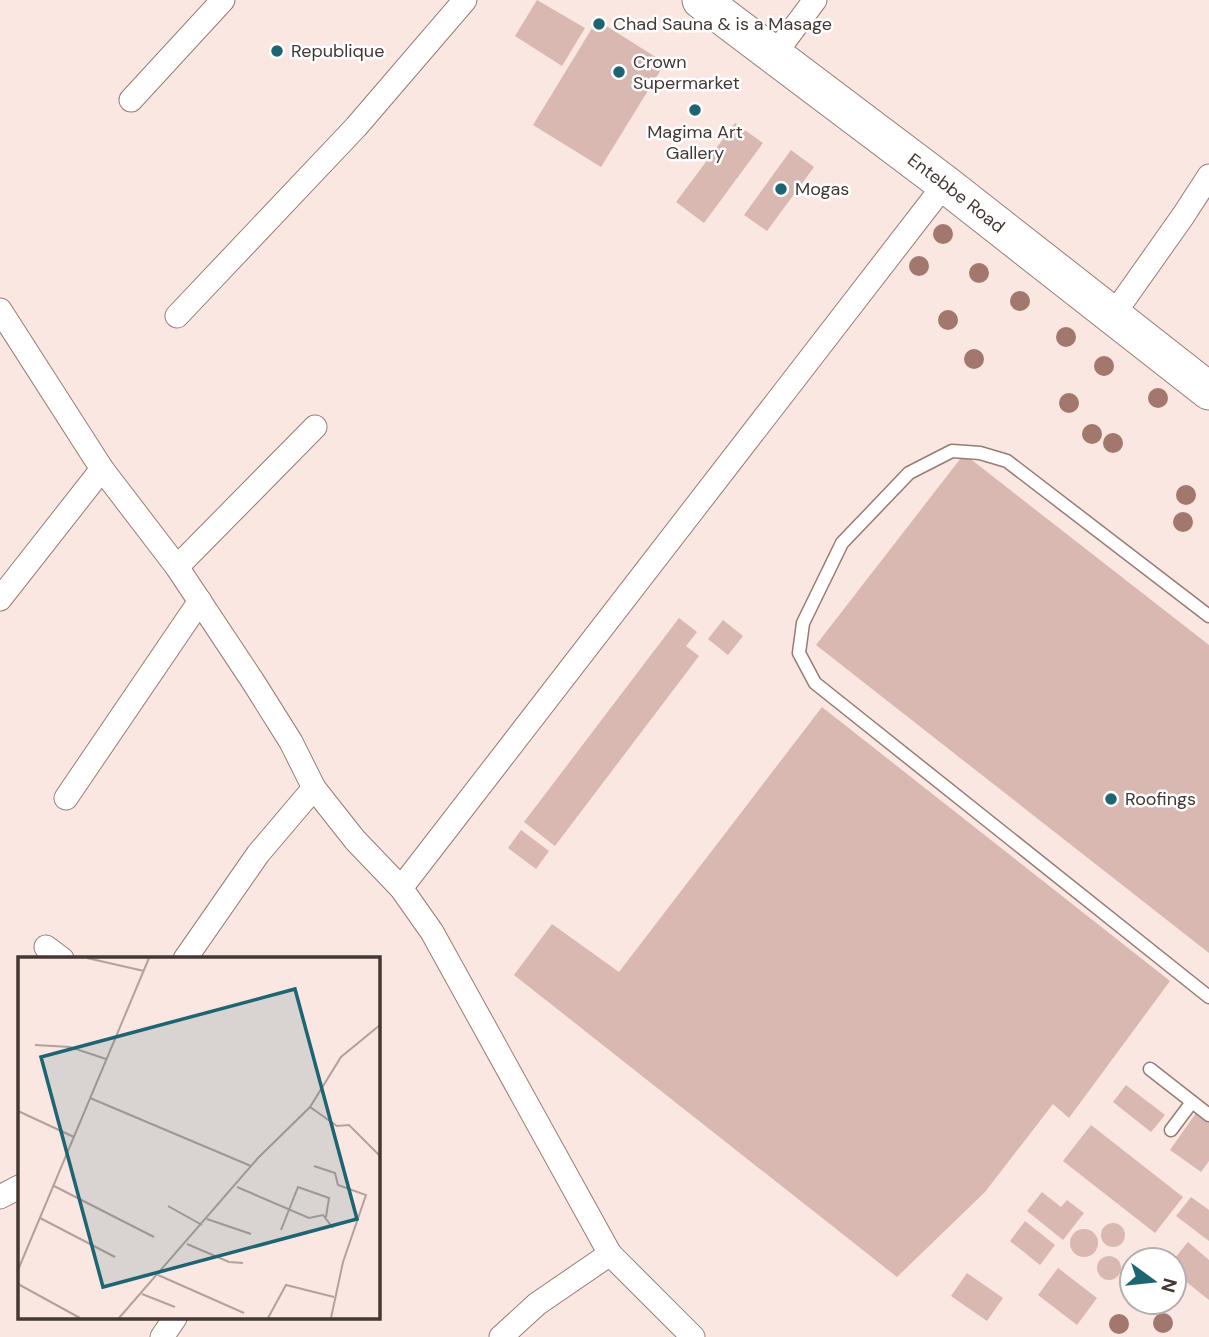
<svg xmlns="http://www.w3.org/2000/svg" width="1209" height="1337" viewBox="0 0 1209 1337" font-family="'DM Sans',sans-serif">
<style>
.building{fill:#d8b8b1}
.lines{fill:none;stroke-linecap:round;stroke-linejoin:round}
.lane-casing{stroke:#987b74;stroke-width:15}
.street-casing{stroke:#987b74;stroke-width:25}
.primary-casing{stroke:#987b74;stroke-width:39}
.lane{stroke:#fff;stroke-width:12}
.street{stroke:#fff;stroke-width:23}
.primary{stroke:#fff;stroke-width:37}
.tree{fill:#a2776e}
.poi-dot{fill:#1d6573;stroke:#fff;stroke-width:2.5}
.labels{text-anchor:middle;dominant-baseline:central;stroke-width:5;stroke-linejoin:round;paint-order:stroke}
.poi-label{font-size:18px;fill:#443734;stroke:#fff;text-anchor:start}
.street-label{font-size:18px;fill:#443734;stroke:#fff}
.inset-road{fill:none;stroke:#b2a19c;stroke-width:2}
.view{fill:#1d6573;fill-opacity:0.15;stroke:#1d6573;stroke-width:3.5}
.inset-edge{fill:none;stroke:#443734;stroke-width:3.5}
</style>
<rect width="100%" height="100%" fill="#fbe7e2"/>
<g class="building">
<polygon points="537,0 585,28 562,66 515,36"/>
<polygon points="597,20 665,63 601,167 533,125"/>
<polygon points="735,123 763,143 704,223 676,202"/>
<polygon points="791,150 814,167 767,231 744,215"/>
<polygon points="964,454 1209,645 1209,953 816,645"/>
<polygon points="679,618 697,632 686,646 699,656 555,846 524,822"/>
<polygon points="723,620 743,636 728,655 708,639"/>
<polygon points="822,707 1170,981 1069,1118 1053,1104 985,1192 897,1277 514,975 552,924 619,972"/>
<polygon points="521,830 549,851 536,869 508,848"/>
<polygon points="1126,1085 1165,1115 1151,1132 1113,1102"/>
<polygon points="1196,1113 1209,1122 1209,1161 1201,1172 1170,1150"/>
<polygon points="1091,1125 1183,1197 1155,1233 1063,1161"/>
<polygon points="1042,1192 1061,1207 1067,1200 1084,1213 1063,1240 1027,1211"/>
<polygon points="1191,1197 1209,1210 1209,1241 1176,1216"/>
<polygon points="1025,1221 1055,1245 1040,1265 1010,1241"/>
<circle cx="1113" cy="1235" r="12"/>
<circle cx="1084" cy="1243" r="14"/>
<polygon points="1188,1242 1209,1260 1209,1300 1174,1272 1174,1259"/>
<circle cx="1109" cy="1268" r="12"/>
<polygon points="1058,1268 1097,1298 1077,1325 1038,1295"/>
<polygon points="967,1273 1003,1298 987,1321 951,1296"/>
</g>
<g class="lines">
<g class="lane-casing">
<g id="lane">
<polyline points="1209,616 1007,461 980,453 952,451 909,473 842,543 803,623 799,653 815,683 1209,997"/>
<polyline points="1150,1069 1209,1115"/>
<polyline points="1171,1130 1192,1102"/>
</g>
</g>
<g class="street-casing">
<g id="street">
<polyline points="774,55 815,0"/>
<polyline points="131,100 223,0"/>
<polyline points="0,310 102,469 177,567 254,683 291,742 314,788 355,840 401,888 432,932 610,1254 693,1337"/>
<polyline points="1113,315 1183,216 1209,176"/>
<polyline points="177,316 356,127 465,0"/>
<polyline points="177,567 315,427"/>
<polyline points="0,599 102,469"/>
<polyline points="66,798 200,601"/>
<polyline points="401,888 945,184"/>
<polyline points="46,947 62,959"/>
<polyline points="185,959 258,854 314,788"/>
<polyline points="0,1197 19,1187"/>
<polyline points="162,1337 175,1318"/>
<polyline points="501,1337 537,1304 610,1254"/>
</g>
</g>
<g class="primary-casing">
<g id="primary">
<path id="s1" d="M701,0L945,184L1209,391"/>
</g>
</g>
<use href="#lane" class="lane"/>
<use href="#street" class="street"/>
<use href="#primary" class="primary"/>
</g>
<g class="tree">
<circle cx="943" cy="234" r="10"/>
<circle cx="919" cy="266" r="10"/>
<circle cx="979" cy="273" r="10"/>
<circle cx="1020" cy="301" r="10"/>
<circle cx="948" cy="320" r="10"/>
<circle cx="1066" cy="337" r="10"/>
<circle cx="974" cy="359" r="10"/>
<circle cx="1104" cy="366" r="10"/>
<circle cx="1158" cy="398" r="10"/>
<circle cx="1069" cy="403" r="10"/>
<circle cx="1092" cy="434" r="10"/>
<circle cx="1113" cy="443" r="10"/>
<circle cx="1186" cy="495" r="10"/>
<circle cx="1183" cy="522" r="10"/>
<circle cx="1163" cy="1323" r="10"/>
<circle cx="1119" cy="1324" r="10"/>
</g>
<g class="poi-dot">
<circle cx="599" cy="24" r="7"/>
<circle cx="277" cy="51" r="7"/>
<circle cx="619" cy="72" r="7"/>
<circle cx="695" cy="110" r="7"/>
<circle cx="781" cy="189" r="7"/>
<circle cx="1111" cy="799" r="7"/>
</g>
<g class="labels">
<g class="poi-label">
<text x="613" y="24">Chad Sauna &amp; is a Masage</text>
<text x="291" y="51">Republique</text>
<text x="633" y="62">Crown<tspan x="633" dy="21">Supermarket</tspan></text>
<text x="695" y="132" text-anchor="middle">Magima Art<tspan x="695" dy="21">Gallery</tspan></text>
<text x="795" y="189">Mogas</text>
<text x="1125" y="799">Roofings</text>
</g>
<g class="street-label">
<text stroke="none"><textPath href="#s1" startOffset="320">Entebbe Road</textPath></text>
</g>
</g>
<g transform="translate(18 957)">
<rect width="362" height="362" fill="#fbe7e2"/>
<path class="inset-road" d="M69,1L126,14M17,88L52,90L88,102M72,141L233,209M292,150L319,169L331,168L362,199M0,154L56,180M296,209L317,216L320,228L348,238L325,305L313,361M36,229L136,280M219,230L291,261L305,258L315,271M150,249L184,268M22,261L97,300M189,262L233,277M263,273L280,230L311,241L308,260M169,287L211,305L225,306M0,313L131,1M140,318L226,356M0,327L62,361M124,337L157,350M101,361L240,201L292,150L323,100L362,68M250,361L268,328L316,340"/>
<path class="view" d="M277,32L339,262L85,330L23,100Z"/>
<rect width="362" height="362" class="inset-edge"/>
</g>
<g transform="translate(1153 1281) rotate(105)"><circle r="33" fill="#ffffff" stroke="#b4afae" stroke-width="2"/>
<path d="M0-5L12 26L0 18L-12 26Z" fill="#1d6573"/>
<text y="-10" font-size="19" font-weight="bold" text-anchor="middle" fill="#443734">N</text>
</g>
</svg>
